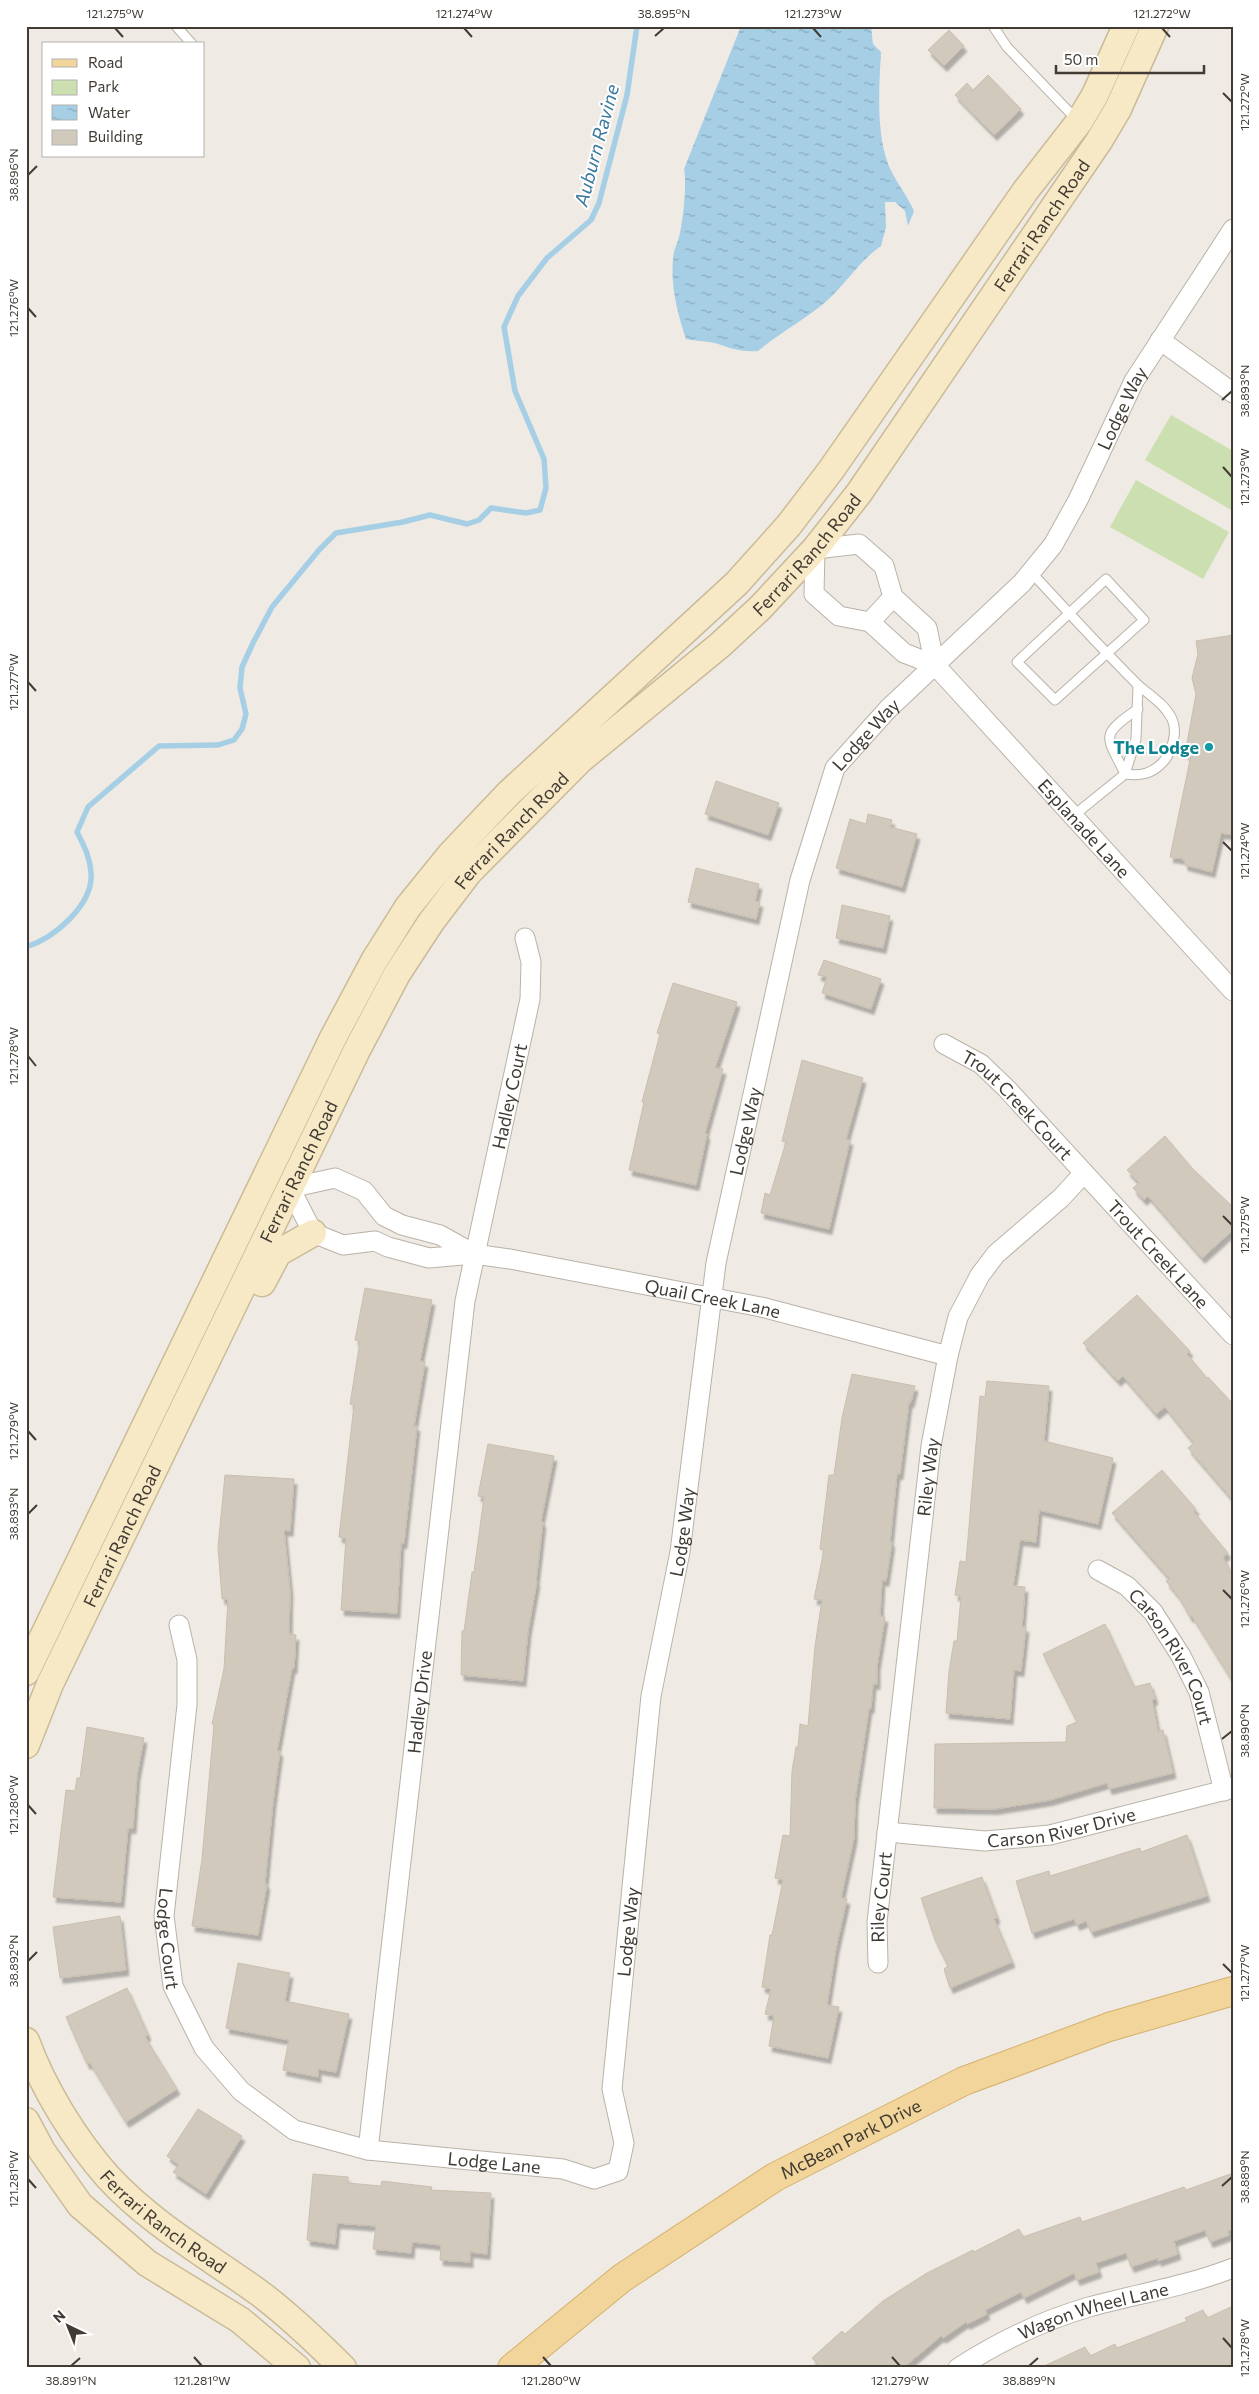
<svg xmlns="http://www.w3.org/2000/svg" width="1259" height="2394" viewBox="0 0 1259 2394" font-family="Commissioner,sans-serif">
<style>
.green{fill:#ccdfb0}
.water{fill:url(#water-ripples)}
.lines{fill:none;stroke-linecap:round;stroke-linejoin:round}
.stream{stroke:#a6cfe6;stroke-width:5.5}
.building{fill:#d2c9bd;stroke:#c9beaf;filter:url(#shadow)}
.lane-casing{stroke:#b9b2a7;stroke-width:11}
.street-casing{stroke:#b9b2a7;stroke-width:21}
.secondary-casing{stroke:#cabb98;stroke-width:29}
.primary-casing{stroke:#d4b06d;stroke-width:30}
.lane{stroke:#fff;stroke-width:9}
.street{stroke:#fff;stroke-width:19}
.secondary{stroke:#f7e9c5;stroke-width:26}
.primary{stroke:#f2d59a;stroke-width:28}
.ticks{fill:none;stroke:#413b34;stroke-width:2}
.culture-dot{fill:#0f9aa8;stroke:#fff;stroke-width:2}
.labels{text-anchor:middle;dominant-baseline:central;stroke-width:4;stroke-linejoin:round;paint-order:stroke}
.street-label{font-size:18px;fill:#413b34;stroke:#fff}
.culture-label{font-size:18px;font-weight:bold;fill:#0d838f;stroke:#fff;text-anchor:end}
.water-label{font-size:19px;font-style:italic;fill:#3b799f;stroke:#fff}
.neatline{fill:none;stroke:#413b34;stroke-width:2}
.ticks-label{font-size:12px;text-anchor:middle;fill:#413b34}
</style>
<defs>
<pattern id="water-ripples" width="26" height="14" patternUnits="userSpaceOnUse" patternTransform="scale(1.25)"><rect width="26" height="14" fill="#a6cfe6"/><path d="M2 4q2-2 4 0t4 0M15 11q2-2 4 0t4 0" fill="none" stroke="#89a9bb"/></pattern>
<filter id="shadow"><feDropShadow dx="3" dy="5.5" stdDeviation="1" flood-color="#0004"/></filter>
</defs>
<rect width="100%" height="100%" fill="#efebe4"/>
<g class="green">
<polygon points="1171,415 1233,451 1233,511 1145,460"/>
<polygon points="1136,480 1229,532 1203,579 1110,527"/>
</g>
<path class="water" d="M741,26H871L873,44L881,52C879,87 876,131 888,164C895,181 907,195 914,211L908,226L905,211L895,202H885L886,227L881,246C862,259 849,279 832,296C810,317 782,331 758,351C742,352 732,349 718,344C709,341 696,341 686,339C677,312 669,281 674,252C675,247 678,242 679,237C683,223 687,183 684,169Z"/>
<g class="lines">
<path class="stream" d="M26,947C54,938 94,905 91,872C90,857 84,846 77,832L88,807L159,746L218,745L234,740L242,729L246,714L240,688L242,667L253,643L272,607L319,550L336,533L403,522L430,515L467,524L479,520L491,508L526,513L540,510L546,488L544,459L515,391L504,327L518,296L547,258L591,220L599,203L627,95L637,26"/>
</g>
<g class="building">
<polygon points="949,30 964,46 944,66 928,50"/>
<polygon points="988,75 1021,109 994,135 955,95 967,83 973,90"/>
<polygon points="1233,635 1233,835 1221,833 1212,872 1185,865 1184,859 1170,857 1191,755 1185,754 1196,694 1192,678 1198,654 1196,641"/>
<polygon points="716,781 779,803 768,835 705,814"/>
<polygon points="868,814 892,820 890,827 917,834 902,887 836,868 850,819 866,824"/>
<polygon points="696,868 759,884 755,901 760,902 756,919 688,902"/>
<polygon points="842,905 890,916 883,948 836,938"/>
<polygon points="824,960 881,979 871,1009 822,993 827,977 818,975"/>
<polygon points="673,983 737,1002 715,1068 723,1069 705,1133 707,1134 696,1185 629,1170 644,1102 642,1102 660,1034 657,1033"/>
<polygon points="802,1060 863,1078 846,1139 850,1140 829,1229 761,1213 765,1193 770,1195 786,1142 782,1141"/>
<polygon points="1165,1136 1192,1168 1233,1207 1233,1230 1202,1258 1148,1196 1144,1200 1133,1188 1139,1183 1127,1170"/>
<polygon points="365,1288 432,1300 420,1361 425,1362 414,1426 417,1426 404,1543 401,1543 397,1613 341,1610 346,1538 339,1537 354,1405 350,1404 360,1341 355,1340"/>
<polygon points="1137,1295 1190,1351 1187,1354 1207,1378 1208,1377 1233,1404 1233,1500 1188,1448 1194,1443 1165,1407 1156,1414 1123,1376 1118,1381 1083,1343"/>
<polygon points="852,1374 915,1386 911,1402 909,1402 900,1474 897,1474 890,1542 892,1542 886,1581 882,1580 880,1616 885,1617 877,1666 877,1684 873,1684 871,1708 869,1708 855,1801 854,1838 841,1898 847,1899 836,1948 827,2005 839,2007 828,2058 769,2046 774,2016 765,2014 771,1989 762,1987 770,1935 772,1935 783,1880 775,1878 783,1835 790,1836 792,1771 796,1747 798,1747 800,1724 808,1726 815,1646 822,1600 814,1599 824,1550 820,1549 829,1475 834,1475 842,1418"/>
<polygon points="987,1381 1049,1386 1044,1441 1113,1458 1098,1524 1039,1510 1036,1542 1020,1540 1013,1586 1025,1587 1022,1627 1026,1627 1021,1671 1014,1670 1010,1719 946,1713 949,1671 954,1641 957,1641 961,1596 955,1595 960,1561 966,1562 980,1396 985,1397"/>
<polygon points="488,1444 554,1456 541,1521 543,1522 536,1581 537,1581 528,1631 523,1681 461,1675 462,1631 464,1631 472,1572 474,1572 484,1497 478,1496"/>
<polygon points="1162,1470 1196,1509 1194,1512 1228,1553 1223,1557 1233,1576 1233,1682 1192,1616 1190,1617 1179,1597 1166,1581 1170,1579 1112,1513"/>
<polygon points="225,1475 294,1479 290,1531 284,1530 290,1591 289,1634 296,1635 294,1668 292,1668 277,1751 280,1751 273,1802 265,1883 267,1884 258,1935 192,1926 202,1859 214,1725 212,1724 224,1669 228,1599 222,1599 218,1547"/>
<polygon points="1105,1624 1134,1687 1150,1683 1155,1699 1152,1700 1158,1732 1163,1730 1173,1773 1109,1789 1107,1783 1050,1800 995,1809 934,1808 935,1744 1066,1742 1067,1726 1077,1722 1043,1654"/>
<polygon points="87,1727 144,1738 137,1775 133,1828 128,1828 121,1902 53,1897 66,1790 75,1791 77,1778 80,1778"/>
<polygon points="1187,1835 1207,1896 1091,1932 1086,1921 1077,1925 1074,1919 1032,1933 1016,1881 1049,1871 1050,1876 1140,1848 1141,1852"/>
<polygon points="982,1877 997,1918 994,1919 1012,1962 950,1988 944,1969 948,1966 935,1940 921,1898"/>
<polygon points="120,1916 126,1970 60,1978 53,1927"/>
<polygon points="238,1963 290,1973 285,2001 349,2014 336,2072 318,2069 318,2077 283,2070 289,2040 226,2028"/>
<polygon points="127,1988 148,2035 145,2037 177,2089 126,2122 90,2063 87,2064 66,2017"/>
<polygon points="198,2109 242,2136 206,2194 173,2172 179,2165 167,2156"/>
<polygon points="1233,2173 1233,2229 1228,2231 1229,2235 1210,2242 1205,2230 1174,2241 1178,2254 1158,2261 1158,2258 1131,2267 1126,2253 1096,2263 1099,2272 1077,2280 1074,2273 1024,2298 1021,2292 985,2310 987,2314 967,2324 966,2322 943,2338 941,2336 903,2368 821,2368 812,2358 842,2331 845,2334 883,2301 927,2273 973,2250 974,2252 1019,2229 1023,2237 1080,2217 1082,2222 1184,2187 1186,2190"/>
<polygon points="313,2174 348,2177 348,2183 381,2186 382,2181 432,2187 431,2190 491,2193 487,2254 470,2252 470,2262 440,2260 441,2245 412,2242 411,2253 373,2249 376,2226 337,2223 335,2244 307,2240"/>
<polygon points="1233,2306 1233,2368 1040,2368 1085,2347 1090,2356 1115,2344 1117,2348 1187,2321 1185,2318 1203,2310 1207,2318"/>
</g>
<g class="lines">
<g class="lane-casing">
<g id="lane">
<polyline points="176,26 192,44"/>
<polyline points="993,26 1007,47 1077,120"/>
<path d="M1031,572C1066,610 1101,648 1137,684C1149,695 1165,704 1172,719C1178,732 1172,752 1163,762C1152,774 1141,776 1125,774"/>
<polygon points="1106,579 1144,620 1055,700 1017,662"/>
<path d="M1125,774C1107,736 1098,736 1138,709"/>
<polyline points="1073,816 1125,774 1136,739 1138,685"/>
</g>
</g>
<g class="street-casing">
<g id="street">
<polyline points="1160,340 1233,393"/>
<polyline points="870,622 893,597"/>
<path id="s1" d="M935,665L927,628L893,597L884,566L859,544L815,549L814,594L839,616L870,622L904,653L935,665L1233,991"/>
<path id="s2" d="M944,1044L981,1064L1007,1089L1233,1335"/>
<path id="s3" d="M474,1254L440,1235L402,1225L384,1216L364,1191L335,1178L290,1188L313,1233L343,1245L375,1241L388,1247L429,1258L474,1254L510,1259L761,1307L948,1356"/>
<path id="s4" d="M1098,1570L1127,1586L1153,1612L1181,1656L1199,1692L1224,1791"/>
<path id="s5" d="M179,1625L187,1660V1705L164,1916L173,1986L204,2048L241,2091L294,2130L368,2150L563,2169L594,2179L618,2171L624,2143L612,2089L651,1696L680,1552L716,1263L800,880L835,768L888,709L1022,583L1053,545L1078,500L1134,381L1233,229"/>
<path id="s6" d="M887,1832L985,1841L1050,1835L1233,1788"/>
<path id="s7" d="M878,1963L877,1922L931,1446L948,1356L958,1317L980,1275L996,1254L1061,1198L1084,1173"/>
<path id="s8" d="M368,2150L465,1301L530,999L531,962L525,938"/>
<path id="s9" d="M958,2368C997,2343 1044,2320 1089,2307C1137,2294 1187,2286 1233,2268"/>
</g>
</g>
<g class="secondary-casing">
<g id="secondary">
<polyline points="262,1283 278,1253 313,1233"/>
<polyline points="26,1672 333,1038 374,961 408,907 451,854 509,793 737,583 789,525 831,470 1026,190 1079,122 1095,95 1126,26"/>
<path id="s10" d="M26,1745L50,1684L357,1050L397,974L431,922L469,872L580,760L720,645L760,608L815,549L859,493L1099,141L1118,109L1155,26"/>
<path id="s11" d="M26,2041C43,2088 75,2140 108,2177C150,2223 208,2256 258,2292C289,2315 316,2341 343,2368"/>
<polyline points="26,2121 42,2151 80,2205 147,2263 240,2320 297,2368"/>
</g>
</g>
<g class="primary-casing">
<g id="primary">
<path id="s12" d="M512,2368L622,2278L775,2177L964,2081L1109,2027L1233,1991"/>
</g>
</g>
<use href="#lane" class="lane"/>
<use href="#street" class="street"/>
<use href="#secondary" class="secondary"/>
<use href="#primary" class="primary"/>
</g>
<path class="ticks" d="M115,28L123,37M464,28L472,37M813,28L821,37M1162,28L1170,37M655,36L664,28M1223,93L1232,102M28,175L37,166M28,308L36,317M1222,400L1232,391M1223,467L1232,477M28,682L36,691M1223,842L1232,851M28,1056L36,1066M1223,1216L1232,1225M28,1431L36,1440M28,1514L37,1505M1223,1590L1232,1599M1222,1739L1232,1731M28,1805L36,1814M28,1961L37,1952M1223,1964L1232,1973M28,2179L36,2188M1222,2186L1232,2177M1223,2338L1232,2348M194,2357L202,2366M543,2357L551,2366M892,2357L900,2366M71,2366L80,2358M1029,2366L1038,2358"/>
<circle class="culture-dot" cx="1209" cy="747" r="5"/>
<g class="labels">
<g class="street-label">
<text stroke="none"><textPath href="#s10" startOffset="1850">Ferrari Ranch Road</textPath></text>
<text stroke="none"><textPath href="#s5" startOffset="2778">Lodge Way</textPath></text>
<text stroke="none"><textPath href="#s10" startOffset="1445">Ferrari Ranch Road</textPath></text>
<text stroke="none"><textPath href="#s5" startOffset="2358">Lodge Way</textPath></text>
<text stroke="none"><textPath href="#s1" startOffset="604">Esplanade Lane</textPath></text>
<text stroke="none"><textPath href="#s10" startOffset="1040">Ferrari Ranch Road</textPath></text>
<text stroke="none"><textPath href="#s8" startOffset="1064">Hadley Court</textPath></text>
<text stroke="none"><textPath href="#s2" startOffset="96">Trout Creek Court</textPath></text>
<text stroke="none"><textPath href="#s5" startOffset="1938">Lodge Way</textPath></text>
<text stroke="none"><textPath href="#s10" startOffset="635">Ferrari Ranch Road</textPath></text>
<text stroke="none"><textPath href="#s2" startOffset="302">Trout Creek Lane</textPath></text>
<text stroke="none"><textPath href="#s3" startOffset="668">Quail Creek Lane</textPath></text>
<text stroke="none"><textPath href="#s7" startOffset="489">Riley Way</textPath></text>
<text stroke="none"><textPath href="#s5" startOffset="1532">Lodge Way</textPath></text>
<text stroke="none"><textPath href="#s10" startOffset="230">Ferrari Ranch Road</textPath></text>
<text stroke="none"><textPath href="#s4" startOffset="118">Carson River Court</textPath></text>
<text stroke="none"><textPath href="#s8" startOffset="451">Hadley Drive</textPath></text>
<text stroke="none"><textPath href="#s6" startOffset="176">Carson River Drive</textPath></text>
<text stroke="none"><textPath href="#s7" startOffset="66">Riley Court</textPath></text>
<text stroke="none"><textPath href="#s5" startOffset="1128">Lodge Way</textPath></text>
<text stroke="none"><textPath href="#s5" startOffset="316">Lodge Court</textPath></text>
<text stroke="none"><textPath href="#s12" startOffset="410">McBean Park Drive</textPath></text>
<text stroke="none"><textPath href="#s5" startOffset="759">Lodge Lane</textPath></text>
<text stroke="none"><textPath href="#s11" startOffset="231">Ferrari Ranch Road</textPath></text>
<text stroke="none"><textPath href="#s9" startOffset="148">Wagon Wheel Lane</textPath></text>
</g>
<g class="culture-label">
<text x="1199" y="747">The Lodge</text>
</g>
<g class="water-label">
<text transform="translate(596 145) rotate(-75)">Auburn Ravine</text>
</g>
</g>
<rect width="1259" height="2394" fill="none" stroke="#ffffff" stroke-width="55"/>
<rect x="42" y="42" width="162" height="115" fill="#ffffff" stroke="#b3b1ae"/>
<rect x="52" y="59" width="25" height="8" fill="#f2d59a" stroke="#b3b1ae"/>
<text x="88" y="68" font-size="15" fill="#413b34">Road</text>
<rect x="52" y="80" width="25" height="15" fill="#ccdfb0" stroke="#b3b1ae"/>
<text x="88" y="92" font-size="15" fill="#413b34">Park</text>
<rect x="52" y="105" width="25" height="15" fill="url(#water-ripples)" stroke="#b3b1ae"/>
<text x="88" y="118" font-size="15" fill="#413b34">Water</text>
<rect x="52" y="130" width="25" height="15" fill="#d2c9bd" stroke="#b3b1ae"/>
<text x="88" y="142" font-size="15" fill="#413b34">Building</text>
<g transform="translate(68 2326) rotate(317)" stroke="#ffffff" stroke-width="4" paint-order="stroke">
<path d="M0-4L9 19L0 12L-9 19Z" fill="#413b34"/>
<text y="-8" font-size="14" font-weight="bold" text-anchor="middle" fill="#413b34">N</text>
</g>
<path d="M1056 65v8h148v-8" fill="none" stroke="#413b34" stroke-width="2.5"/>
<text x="1064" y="65" font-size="15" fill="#413b34" stroke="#ffffff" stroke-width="4" paint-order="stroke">50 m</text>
<rect x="28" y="28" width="1204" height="2338" class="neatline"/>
<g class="ticks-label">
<text x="115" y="18">121.275°W</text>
<text x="464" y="18">121.274°W</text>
<text x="664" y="18">38.895°N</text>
<text x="813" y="18">121.273°W</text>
<text x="1162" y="18">121.272°W</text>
<text transform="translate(1245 102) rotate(-90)" y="4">121.272°W</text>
<text transform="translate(14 175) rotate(-90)" y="4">38.896°N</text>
<text transform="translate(14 308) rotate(-90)" y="4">121.276°W</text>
<text transform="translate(1245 391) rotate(-90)" y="4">38.893°N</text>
<text transform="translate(1245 477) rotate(-90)" y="4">121.273°W</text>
<text transform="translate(14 682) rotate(-90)" y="4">121.277°W</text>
<text transform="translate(1245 851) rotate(-90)" y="4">121.274°W</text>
<text transform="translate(14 1056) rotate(-90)" y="4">121.278°W</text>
<text transform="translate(1245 1225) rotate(-90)" y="4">121.275°W</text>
<text transform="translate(14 1431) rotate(-90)" y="4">121.279°W</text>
<text transform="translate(14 1514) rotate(-90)" y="4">38.893°N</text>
<text transform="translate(1245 1599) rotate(-90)" y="4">121.276°W</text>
<text transform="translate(1245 1731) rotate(-90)" y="4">38.890°N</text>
<text transform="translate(14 1805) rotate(-90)" y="4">121.280°W</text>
<text transform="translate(14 1961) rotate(-90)" y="4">38.892°N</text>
<text transform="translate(1245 1973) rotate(-90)" y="4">121.277°W</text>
<text transform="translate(1245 2177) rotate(-90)" y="4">38.889°N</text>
<text transform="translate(14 2179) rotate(-90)" y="4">121.281°W</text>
<text transform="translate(1245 2348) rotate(-90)" y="4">121.278°W</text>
<text x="71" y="2385">38.891°N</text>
<text x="202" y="2385">121.281°W</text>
<text x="551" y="2385">121.280°W</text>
<text x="900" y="2385">121.279°W</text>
<text x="1029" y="2385">38.889°N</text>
</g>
</svg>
